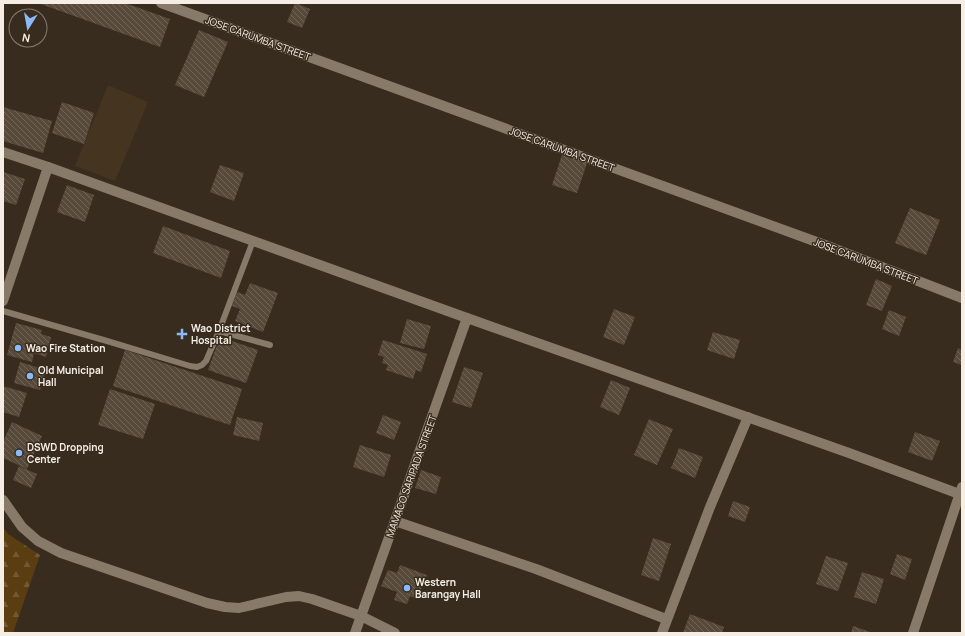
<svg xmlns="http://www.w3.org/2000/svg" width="965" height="636" viewBox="0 0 965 636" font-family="Manrope,sans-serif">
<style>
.built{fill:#443420}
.forest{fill:url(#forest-firs)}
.building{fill:url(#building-back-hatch)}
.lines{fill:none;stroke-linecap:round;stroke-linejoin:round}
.service{stroke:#877a69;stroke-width:6}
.minor{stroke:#877a69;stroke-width:10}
.poi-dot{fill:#8abafc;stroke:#382c1e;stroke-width:1.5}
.labels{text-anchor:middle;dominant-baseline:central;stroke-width:3;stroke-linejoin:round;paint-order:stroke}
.street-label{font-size:10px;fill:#f6eee5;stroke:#382c1e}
.poi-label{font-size:10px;font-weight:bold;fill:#f6eee5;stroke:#382c1e;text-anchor:start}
</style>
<defs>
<pattern id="forest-firs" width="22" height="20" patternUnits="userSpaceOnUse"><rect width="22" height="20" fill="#5a3d11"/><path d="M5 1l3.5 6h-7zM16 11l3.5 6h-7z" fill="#725934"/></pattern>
<pattern id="building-back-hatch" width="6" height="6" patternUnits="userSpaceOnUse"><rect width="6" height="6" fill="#574a3a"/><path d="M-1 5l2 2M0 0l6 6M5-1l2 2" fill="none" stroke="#706456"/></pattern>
</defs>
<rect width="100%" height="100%" fill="#382c1e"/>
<polygon class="built" points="108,85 148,102 115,181 75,166"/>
<polygon class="forest" points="3,527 8,534 40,555 13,633 3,633"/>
<g class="building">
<polygon points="38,3 125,3 170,19 160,47"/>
<polygon points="295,3 310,9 302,28 287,22"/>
<polygon points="199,30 228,42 204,97 175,85"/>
<polygon points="62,102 94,113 84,144 52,133"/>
<polygon points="3,107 52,121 43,153 3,141"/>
<polygon points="562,155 587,163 577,193 552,185"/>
<polygon points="220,165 244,173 234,201 210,192"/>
<polygon points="3,172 25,179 16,205 3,201"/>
<polygon points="67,185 94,195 85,222 57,212"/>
<polygon points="910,208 940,220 926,255 895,243"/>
<polygon points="163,226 230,251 221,278 153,253"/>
<polygon points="876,279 892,286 882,311 866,305"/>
<polygon points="250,283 278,293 263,332 235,321 240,309 232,306 237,292 245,295"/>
<polygon points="614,309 635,317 624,345 603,337"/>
<polygon points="889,310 906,317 899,336 882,329"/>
<polygon points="407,319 431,326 424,349 400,343"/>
<polygon points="16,323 42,330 41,334 51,337 46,357 34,353 32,362 7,355"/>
<polygon points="713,332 740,340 734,359 707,350"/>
<polygon points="220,337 258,350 246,383 208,370"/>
<polygon points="383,340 427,354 421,372 416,370 413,379 386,370 388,365 382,363 384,357 378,355"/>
<polygon points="958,348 962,350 962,365 953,362"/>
<polygon points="125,350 242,389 230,425 113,386"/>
<polygon points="20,362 46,370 40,390 14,383"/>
<polygon points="464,367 483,373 471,408 452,402"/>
<polygon points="611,380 630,388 619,415 600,407"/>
<polygon points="3,386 27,393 19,417 3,412"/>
<polygon points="110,389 155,404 143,439 98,425"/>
<polygon points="383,415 401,422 394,440 376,433"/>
<polygon points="237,417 263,423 259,441 233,435"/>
<polygon points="649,419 673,429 657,465 634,455"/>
<polygon points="12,422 42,436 27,469 3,458 3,442"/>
<polygon points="915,432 940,441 932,461 908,452"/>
<polygon points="360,445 391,455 384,477 353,467"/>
<polygon points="679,448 703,457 695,478 671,468"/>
<polygon points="19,466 37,474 31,488 13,480"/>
<polygon points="421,470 441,477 436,494 415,488"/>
<polygon points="733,501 750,507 745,522 728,516"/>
<polygon points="653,538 671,544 659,581 641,575"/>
<polygon points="897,554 912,559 905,580 890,574"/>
<polygon points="826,556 848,563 838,591 816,584"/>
<polygon points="400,565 427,575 417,599 410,596 407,604 394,600 397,592 381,586 388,570 397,573"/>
<polygon points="862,572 884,579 876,604 854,597"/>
<polygon points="690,614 724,627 722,633 683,633"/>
<polygon points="853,626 873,633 851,633"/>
</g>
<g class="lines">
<g class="service">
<polyline points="3,311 107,341 190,366 197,367 202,365 206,361 219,331 253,241"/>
<polyline points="219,331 270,345"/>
</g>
<g class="minor">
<polyline points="161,3 825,245 962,298"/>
<polyline points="3,152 48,167 467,318 849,453 962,495"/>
<polyline points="3,301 48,167"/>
<polyline points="3,500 22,527 38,541 61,553 207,603 225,607 239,608 286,597 299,596 312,599 361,616 395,633"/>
<polyline points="395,521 536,569 666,619"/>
<polyline points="355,633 467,318"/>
<polyline points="662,633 710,507 748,417"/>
<polyline points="913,633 962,487"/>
</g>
</g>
<g class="poi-dot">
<path d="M180 328h4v4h4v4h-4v4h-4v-4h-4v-4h4z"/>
<circle cx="18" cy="348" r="4"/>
<circle cx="30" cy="376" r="4"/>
<circle cx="19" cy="453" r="4"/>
<circle cx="407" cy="588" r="4"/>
</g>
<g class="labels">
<g class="street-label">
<text transform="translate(258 38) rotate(20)">JOSE CARUMBA STREET</text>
<text transform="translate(562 149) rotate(20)">JOSE CARUMBA STREET</text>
<text transform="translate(866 261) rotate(21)">JOSE CARUMBA STREET</text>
<text transform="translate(411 476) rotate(-70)">MAMACO SARIPADA STREET</text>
</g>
<g class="poi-label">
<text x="191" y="328">Wao District<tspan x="191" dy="12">Hospital</tspan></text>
<text x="26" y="348">Wao Fire Station</text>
<text x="38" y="370">Old Municipal<tspan x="38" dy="12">Hall</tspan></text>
<text x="27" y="447">DSWD Dropping<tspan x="27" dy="12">Center</tspan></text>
<text x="415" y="582">Western<tspan x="415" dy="12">Barangay Hall</tspan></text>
</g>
</g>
<rect width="965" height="636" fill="none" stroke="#f6eee5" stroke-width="8"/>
<g transform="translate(28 28) rotate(191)"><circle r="19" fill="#382c1e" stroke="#847a6e"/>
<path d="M0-3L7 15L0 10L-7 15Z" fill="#8abafc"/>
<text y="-6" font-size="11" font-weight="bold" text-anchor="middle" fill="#f6eee5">N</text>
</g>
</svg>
